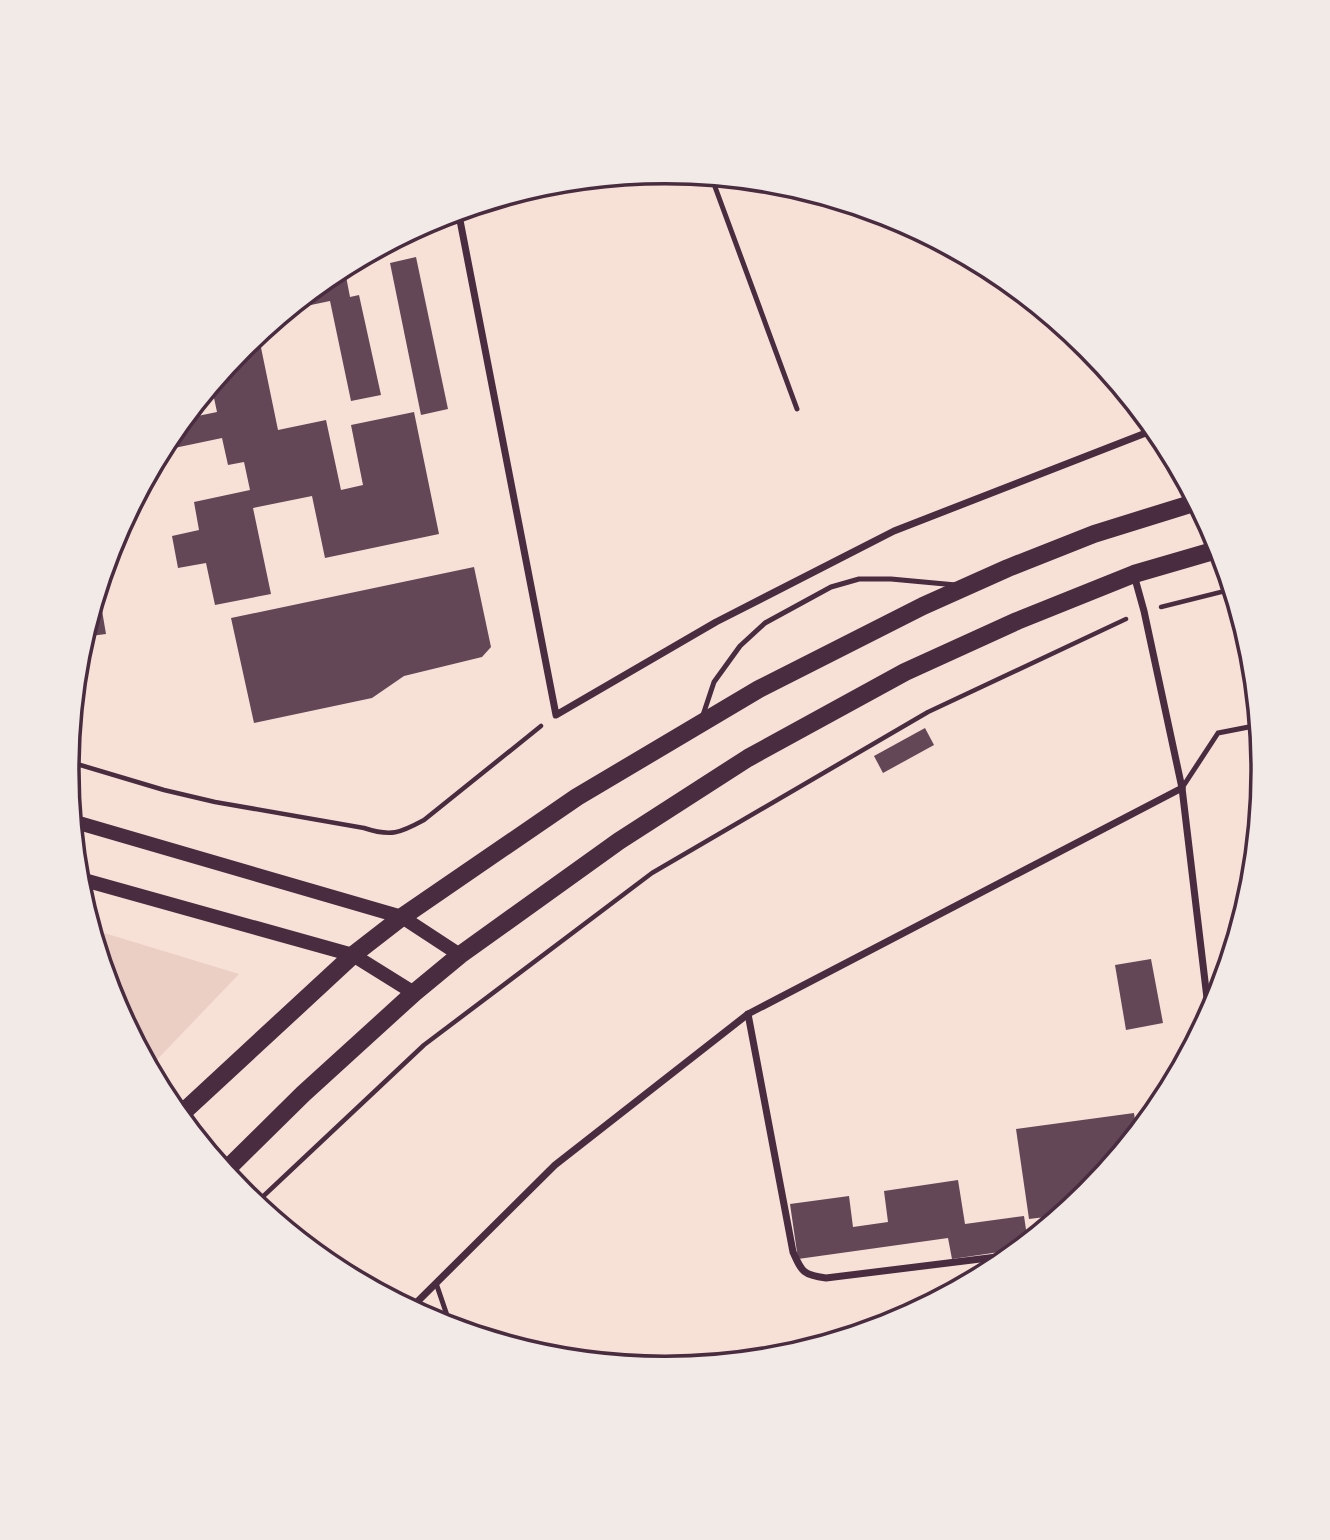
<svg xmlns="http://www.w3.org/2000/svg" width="1330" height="1540" viewBox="0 0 1330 1540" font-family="Helvetica,sans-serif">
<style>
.green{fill:#ebcfc5}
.building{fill:#644757}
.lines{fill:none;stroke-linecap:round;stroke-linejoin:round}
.path{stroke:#4a2c40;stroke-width:4.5}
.service{stroke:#4a2c40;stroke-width:5}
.minor{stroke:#4a2c40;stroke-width:7}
.secondary{stroke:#4a2c40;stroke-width:14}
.primary{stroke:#4a2c40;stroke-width:18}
.rim{fill:none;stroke:#4a2c40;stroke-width:3.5}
</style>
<rect width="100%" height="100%" fill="#f7e1d7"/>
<polygon class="green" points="91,929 239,974 149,1068 112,999"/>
<g class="building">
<polygon points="416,257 448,409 421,415 390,263"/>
<polygon points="344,266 350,297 359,295 381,395 351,401 330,301 287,310 333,272"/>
<polygon points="258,333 278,430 326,420 341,490 363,485 351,425 414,412 439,534 325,558 312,496 253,508 271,594 215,605 206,563 178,568 172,536 199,530 194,502 250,490 244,462 228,465 222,438 160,451 168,437 183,419 217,412 211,384 242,347"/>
<polygon points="474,567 491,647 482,657 404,676 372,698 254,723 231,618"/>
<polygon points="98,587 106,634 83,637"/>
<polygon points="925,728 934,745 883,773 874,756"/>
<polygon points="1151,959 1163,1023 1126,1030 1115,965"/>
<polygon points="1134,1113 1137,1134 1088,1193 1062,1215 1029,1219 1016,1129"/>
<polygon points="958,1180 965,1224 1024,1216 1028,1243 1020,1249 952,1259 948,1238 798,1259 790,1204 849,1196 853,1227 888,1222 884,1191"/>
</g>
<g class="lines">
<g class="path">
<polyline points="1161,607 1233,589"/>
<path d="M67,761L164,790L215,802L364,828C391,837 400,833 424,820L541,726"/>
<polyline points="255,1204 424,1045 652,873 928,712 1126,619"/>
</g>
<g class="service">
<polyline points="711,176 797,409"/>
<polyline points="507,195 544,190 570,181"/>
<polyline points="703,715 714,682 740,646 765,623 831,587 859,579 891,579 956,585"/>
<polyline points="1182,788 1218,733 1259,725"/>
<polyline points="436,1283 451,1327"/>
</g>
<g class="minor">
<polyline points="458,210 556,715 716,622 894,531 1156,429"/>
<polyline points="1134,575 1144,611 1182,788 1209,1015"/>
<path d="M748,1014L793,1252C802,1272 803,1275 826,1278L1013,1255"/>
<polyline points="410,1309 555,1165 748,1014 1182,788"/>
</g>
<g class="secondary">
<polyline points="72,821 402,917 460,955"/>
<polyline points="77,878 353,955 414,993"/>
</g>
<g class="primary">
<polyline points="179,1116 353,955 402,917 577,797 759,689 923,606 1008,568 1094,534 1197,502"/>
<polyline points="224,1172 303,1094 414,993 460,955 619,841 748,758 905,672 1017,621 1134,574 1220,549"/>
</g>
</g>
<path d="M0 0H1330V1540H0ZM79 770a586 586 0 1 1 1172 0a586 586 0 1 1-1172 0Z" fill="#f1eae7" fill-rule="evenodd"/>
<path class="rim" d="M79 770a586 586 0 1 1 1172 0a586 586 0 1 1-1172 0Z"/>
</svg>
